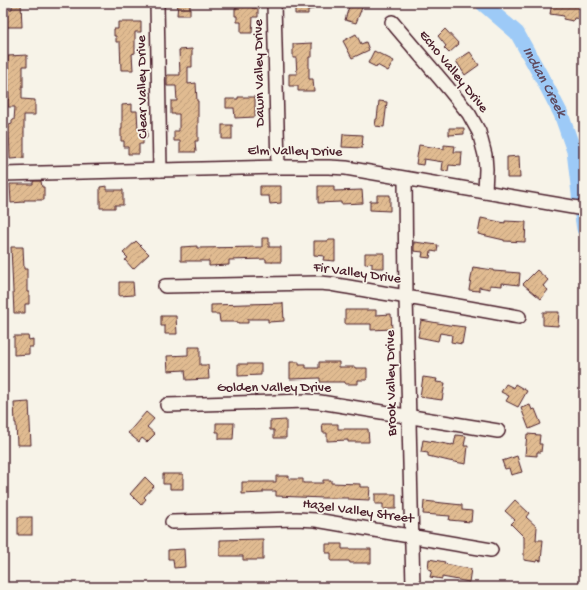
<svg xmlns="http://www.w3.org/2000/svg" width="587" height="590" viewBox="0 0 587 590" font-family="'Gochi Hand',sans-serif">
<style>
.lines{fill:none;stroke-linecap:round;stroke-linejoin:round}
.stream{stroke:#7c86a5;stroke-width:2.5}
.river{stroke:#9dcaf7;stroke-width:15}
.building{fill:url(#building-hatch);stroke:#4a1f2b}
.minor-casing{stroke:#4a1f2b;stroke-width:16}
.minor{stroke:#f7f3e8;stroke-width:13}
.labels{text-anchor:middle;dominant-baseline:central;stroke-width:3.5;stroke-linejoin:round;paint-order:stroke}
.street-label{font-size:14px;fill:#4a1f2b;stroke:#f7f3e8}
.water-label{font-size:15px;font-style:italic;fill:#5f4a5e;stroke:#f7f3e8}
</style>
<defs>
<pattern id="building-hatch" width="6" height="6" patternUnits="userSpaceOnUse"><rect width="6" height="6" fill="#e0bb91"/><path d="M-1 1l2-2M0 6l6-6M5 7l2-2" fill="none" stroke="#c2a07d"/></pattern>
</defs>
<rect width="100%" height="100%" fill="#f7f3e8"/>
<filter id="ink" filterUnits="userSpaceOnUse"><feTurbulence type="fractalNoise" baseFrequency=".025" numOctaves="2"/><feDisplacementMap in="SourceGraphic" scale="8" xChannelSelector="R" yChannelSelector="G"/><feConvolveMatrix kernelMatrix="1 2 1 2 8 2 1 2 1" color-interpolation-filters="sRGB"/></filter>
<g filter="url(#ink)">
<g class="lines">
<polyline class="stream" points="574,151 584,149"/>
<g class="river">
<path id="s1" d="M482,3L517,33L547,87L561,114L574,151L580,202"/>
<polyline points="582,216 584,229"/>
</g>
</g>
<g class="building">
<polygon points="12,3 21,3 22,27 6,27 6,17 3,17 3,10 12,9"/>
<polygon points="178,3 190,3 190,15 177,15"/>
<polygon points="237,3 252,3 252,8 258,8 258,17 253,17 252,33 241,33 241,22 237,22 237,16 235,16 235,8 237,8"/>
<polygon points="295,3 314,3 314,9 308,10 308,14 295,14"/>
<polygon points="350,3 357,3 363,5 356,23 345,20"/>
<polygon points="552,3 584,3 584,19 574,18 573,21 563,19 564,16 550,14"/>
<polygon points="118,22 141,22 141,32 135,32 135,53 132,54 133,70 121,70 120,42 116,42 116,36 114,36 114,29 118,29"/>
<polygon points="445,29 459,44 449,53 444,48 446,46 438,36"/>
<polygon points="356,34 361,44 366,42 369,50 352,58 343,41"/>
<polygon points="312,43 312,57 309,57 309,79 313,79 314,91 298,91 298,86 289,86 289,74 297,74 296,58 293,58 293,44"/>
<polygon points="192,49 192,67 188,67 188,84 196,83 197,101 198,101 198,141 195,141 196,152 180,152 180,141 174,141 174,131 179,131 179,114 171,114 171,101 177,101 176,86 167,86 167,75 180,75 179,50"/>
<polygon points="374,51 394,61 388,71 377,65 376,67 368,63"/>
<polygon points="470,52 479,65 465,75 456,61"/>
<polygon points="27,55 27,66 23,66 23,87 22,87 22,99 35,100 35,115 24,115 24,158 10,159 9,125 12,124 12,120 14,120 15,107 8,107 8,99 9,99 8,56"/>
<polygon points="238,97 255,97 255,117 235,118 234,108 226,108 226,99 238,99"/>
<polygon points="379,101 387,102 384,127 375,126 376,119 377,119"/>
<polygon points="132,104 132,111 137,111 138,130 147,130 147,138 143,138 143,144 139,144 139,154 128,154 128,147 124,147 124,141 121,141 121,129 122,129 122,105"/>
<rect x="222" y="125" width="10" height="14"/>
<polygon points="449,128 464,128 464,134 449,135"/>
<polygon points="343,134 363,135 362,148 342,147"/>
<polygon points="419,145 444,149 444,145 455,146 454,152 462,152 461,166 449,165 448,171 442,170 443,162 424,159 423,165 416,164"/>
<polygon points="519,156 520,178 507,178 507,157"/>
<polygon points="33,181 41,181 42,187 44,187 44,200 24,200 24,202 11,203 10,184 33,184"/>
<polygon points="107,186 107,190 123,190 123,205 115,205 115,208 100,208 100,187"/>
<polygon points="260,186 281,186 281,203 270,204 269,196 260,196"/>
<polygon points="318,186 334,186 334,191 362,190 363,203 341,204 341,202 318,203"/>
<polygon points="377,195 390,195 390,211 370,210 370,201 377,201"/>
<polygon points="481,218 505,223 505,221 526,222 525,242 504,241 504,240 478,234"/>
<polygon points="262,238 269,238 269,247 281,247 281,262 266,262 266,259 229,260 229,265 209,266 209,261 181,261 181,247 197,246 197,248 262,247"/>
<polygon points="328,240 335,240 335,261 323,260 324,256 314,255 314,241 328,241"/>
<polygon points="136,241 149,254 133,269 125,260 128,258 123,253"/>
<polygon points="414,242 438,245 437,252 431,251 430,258 422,257 423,252 414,251"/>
<polygon points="11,247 23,247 24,269 27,269 27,292 29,292 29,304 25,304 25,313 14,313"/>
<polygon points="365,253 384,253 384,268 372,268 372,263 365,264"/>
<polygon points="473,267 493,270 493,271 520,273 519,285 502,283 502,286 490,285 490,289 479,287 479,291 469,290"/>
<polygon points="537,270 548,280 543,286 548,290 541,299 523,284"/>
<polygon points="119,282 133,282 134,295 119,296"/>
<polygon points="283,303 284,321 268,322 268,319 248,319 248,323 238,323 238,322 220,322 219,314 211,314 211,305"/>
<polygon points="345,310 376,310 376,315 391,314 392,329 371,330 371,324 345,324"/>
<polygon points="543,312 559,312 558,326 543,325"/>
<polygon points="161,316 176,316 177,334 165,334 165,326 161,326"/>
<polygon points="421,320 449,325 465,327 462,344 451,342 452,335 440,333 438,341 418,337"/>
<polygon points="14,336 28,336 29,340 33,339 33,347 29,347 29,354 14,355"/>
<polygon points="188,347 200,347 200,365 208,365 209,379 186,380 185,370 168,371 167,356 188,355"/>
<polygon points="290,362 299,362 299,365 306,365 306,368 319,368 319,362 339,362 339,367 355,367 355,368 367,368 367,380 358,380 358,384 345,384 345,382 320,382 320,378 290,379"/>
<polygon points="238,364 261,364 261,375 238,376"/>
<polygon points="423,377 437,379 436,382 445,383 442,400 420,397"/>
<polygon points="506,384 514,388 515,384 527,391 518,407 506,401 509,396 501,392"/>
<polygon points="29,402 31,445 17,445 16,423 15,423 14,403"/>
<polygon points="530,405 532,410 535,409 541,424 529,429 521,408"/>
<polygon points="146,412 154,419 147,427 155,434 147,442 142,438 139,442 128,433"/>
<polygon points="286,420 286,438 274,438 274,430 270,430 270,421"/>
<polygon points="216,423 234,423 233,439 219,439 219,432 216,432"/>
<polygon points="322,424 338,424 338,429 368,429 369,442 348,442 348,440 327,441 327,433 323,433"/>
<polygon points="527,434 540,435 539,444 542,444 541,452 537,452 537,456 525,455"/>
<polygon points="456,435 466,436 464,446 468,446 466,464 449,461 428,456 428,453 421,452 423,440 452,445 452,444 454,445"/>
<polygon points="517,456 522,472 511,475 509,468 505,469 502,461"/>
<polygon points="163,474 183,474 183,489 170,489 170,484 163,484"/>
<polygon points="276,476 289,476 289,479 303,479 303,483 323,483 323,480 331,480 331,483 360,484 360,487 370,487 369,500 348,499 348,498 323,498 276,496 276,491 263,491 263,493 242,494 242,482 276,482"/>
<polygon points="145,477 154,486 144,497 146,499 141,505 130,494"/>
<polygon points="375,494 396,494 396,509 383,509 383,504 375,504"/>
<polygon points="515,500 529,513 526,517 537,527 536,540 543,540 541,561 537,560 537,562 524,560 524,537 511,524 515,520 505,511"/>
<polygon points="424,501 462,505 462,510 472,511 471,522 449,520 450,516 423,514"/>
<rect x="18" y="517" width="14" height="18"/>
<polygon points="263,539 263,560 243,560 243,556 220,556 220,540"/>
<polygon points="326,544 342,544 342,549 371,549 371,563 350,563 349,561 331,561 331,553 326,553"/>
<polygon points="184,549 185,567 174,568 173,559 168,559 168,550"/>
<polygon points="429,559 445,562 444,564 471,569 469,582 442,577 442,579 430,577 432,570 428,569"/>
</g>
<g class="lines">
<g class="minor-casing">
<g id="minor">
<polyline points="157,3 160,170"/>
<polyline points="274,3 278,167"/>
<polyline points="392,22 448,88 469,114 479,132 485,155 486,169 485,192"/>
<polyline points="3,174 278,167 329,167 346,168 584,209"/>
<polyline points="405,179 406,297 413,587"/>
<path d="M165,286L319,283L331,284C394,295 456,305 519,317"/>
<polyline points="167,405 307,401 320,402 498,431"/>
<polyline points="172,522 296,519 316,520 491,550"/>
</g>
</g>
<use href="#minor" class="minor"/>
</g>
</g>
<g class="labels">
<g class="street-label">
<text transform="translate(453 72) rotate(51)">Echo Valley Drive</text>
<text transform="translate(260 73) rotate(-91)">Dawn Valley Drive</text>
<text transform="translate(143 87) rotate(-91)">Clear Valley Drive</text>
<text transform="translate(295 152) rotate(1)">Elm Valley Drive</text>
<text transform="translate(357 274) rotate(8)">Fir Valley Drive</text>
<text transform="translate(392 383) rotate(-91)">Brook Valley Drive</text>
<text x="274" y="388">Golden Valley Drive</text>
<text transform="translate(358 512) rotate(8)">Hazel Valley Street</text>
</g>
<g class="water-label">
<text stroke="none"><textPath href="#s1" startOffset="102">Indian Creek</textPath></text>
</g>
</g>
<rect width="587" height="590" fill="none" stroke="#f7f3e8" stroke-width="16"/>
<rect x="8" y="8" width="571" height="574" fill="none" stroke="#4a1f2b" stroke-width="1.5" filter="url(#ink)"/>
</svg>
